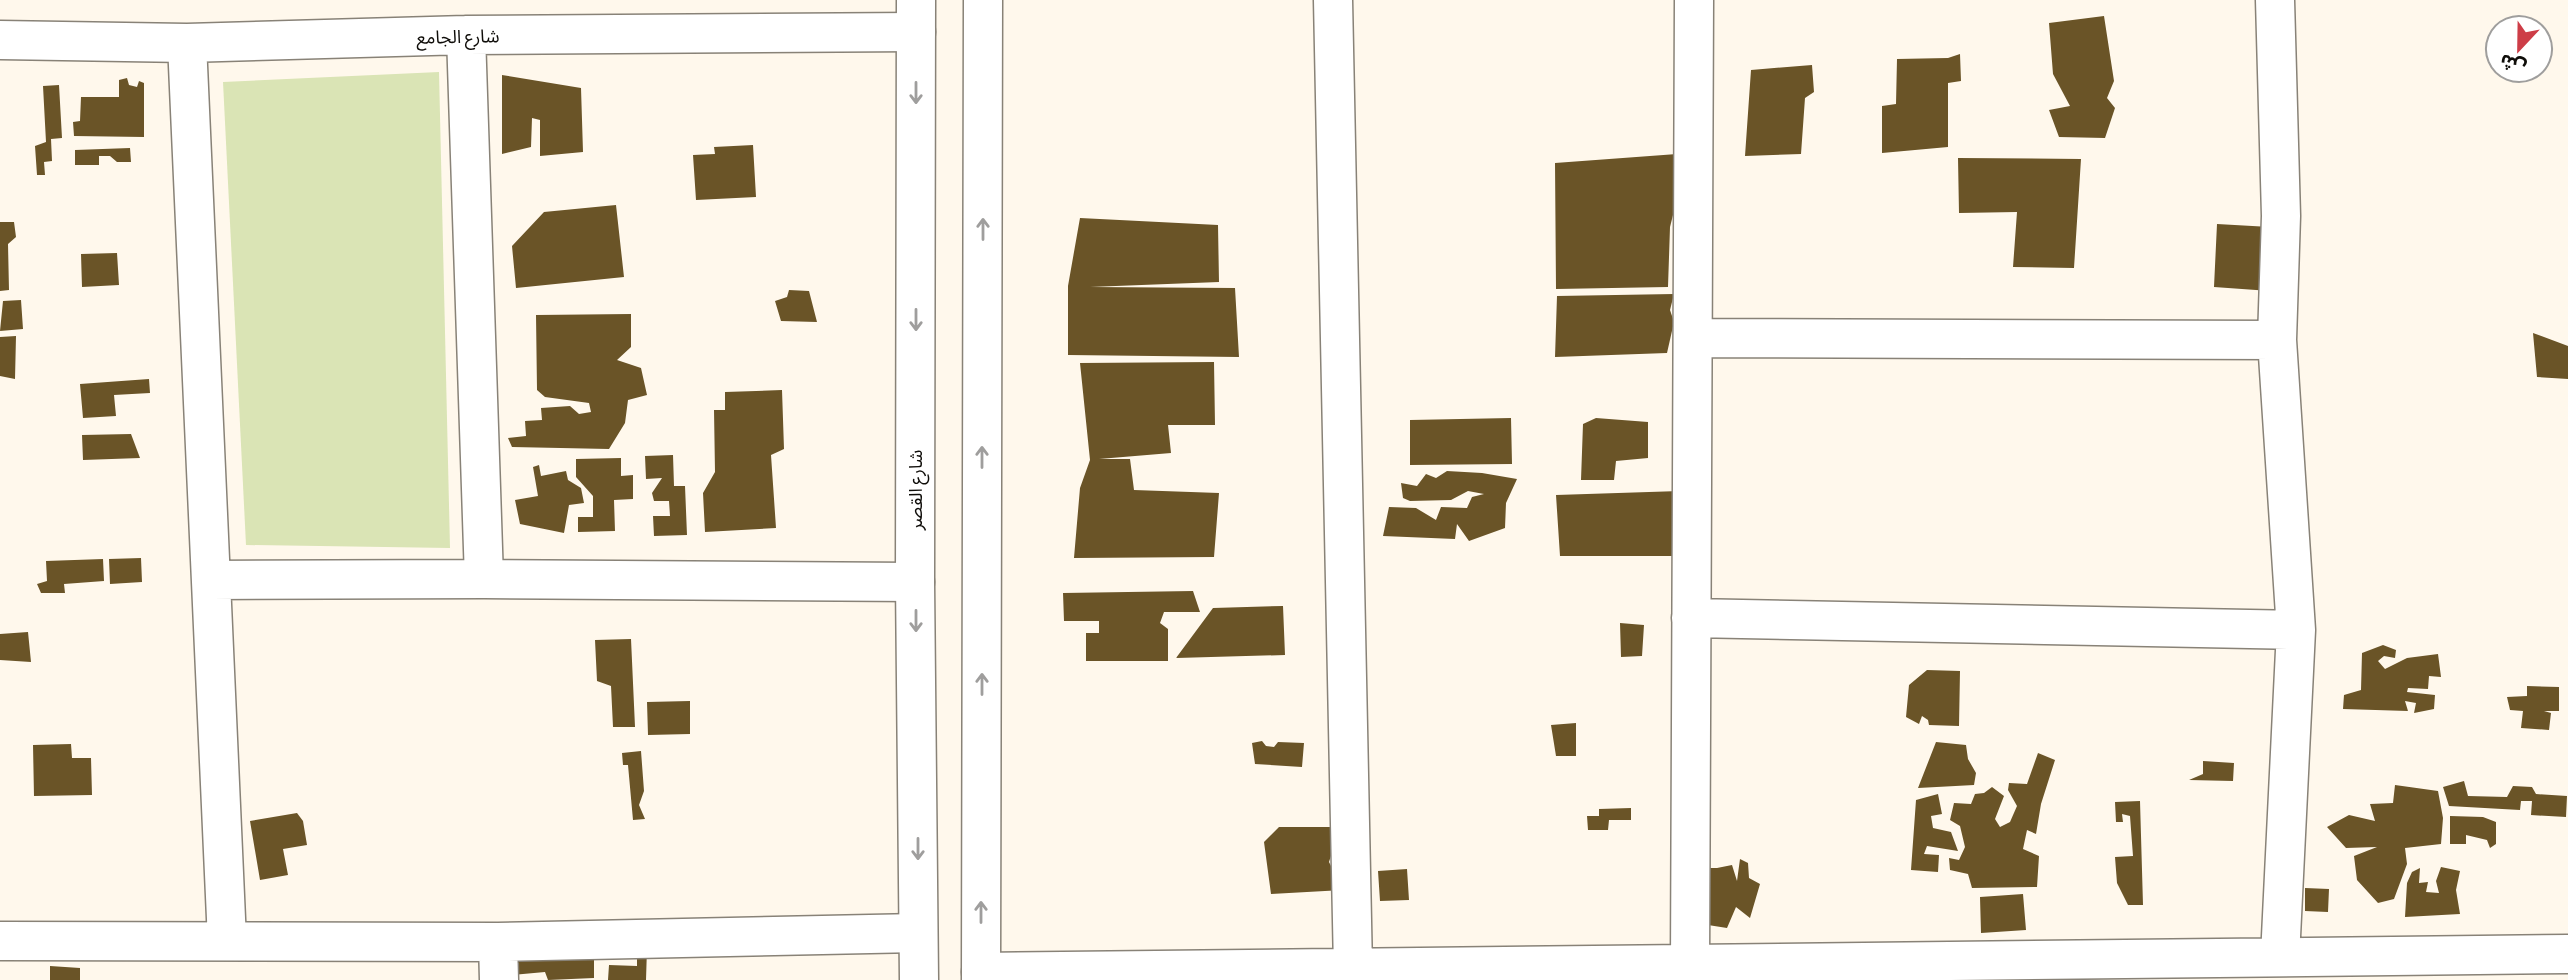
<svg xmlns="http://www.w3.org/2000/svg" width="2568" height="980" font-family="Commissioner,'Noto Sans Arabic',sans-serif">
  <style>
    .green { fill: #dae4b5 }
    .building { fill: #6a5427 }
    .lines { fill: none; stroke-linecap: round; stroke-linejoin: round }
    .street-casing { stroke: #888277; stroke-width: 41 }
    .secondary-casing { stroke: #888277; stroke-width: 41 }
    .street { stroke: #fff; stroke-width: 38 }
    .secondary { stroke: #fff; stroke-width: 38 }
    .oneway { stroke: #9f9e9d }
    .labels { text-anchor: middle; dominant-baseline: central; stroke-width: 7; stroke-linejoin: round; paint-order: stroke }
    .street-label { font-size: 18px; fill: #0f0d09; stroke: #fff }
  </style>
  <rect width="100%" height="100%" fill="#fff8ec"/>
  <path class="green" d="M 439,72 L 450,548 L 246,545 L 223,82 Z"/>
  <path class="building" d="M 2104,16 L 2114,81 L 2107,98 L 2115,108 L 2105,138 L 2059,137 L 2049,110 L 2070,106 L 2053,74 L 2049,23 Z
    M 1960,54 L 1961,81 L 1948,83 L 1948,147 L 1882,153 L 1882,106 L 1896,104 L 1897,59 L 1948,58 Z
    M 1812,65 L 1814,92 L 1805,98 L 1801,154 L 1745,156 L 1751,70 Z
    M 502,75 L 581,88 L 583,152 L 540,156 L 540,120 L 532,118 L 531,147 L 502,154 Z
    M 127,78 L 129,85 L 137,87 L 139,81 L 144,83 L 144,137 L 74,136 L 73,122 L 80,121 L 81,97 L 119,97 L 119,80 Z
    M 59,85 L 62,138 L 51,139 L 52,161 L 44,162 L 45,175 L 37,175 L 35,146 L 46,142 L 43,86 Z
    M 753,145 L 756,197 L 696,200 L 693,155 L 715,154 L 714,147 Z
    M 130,148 L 131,162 L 117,162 L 110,156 L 99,156 L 99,165 L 75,165 L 75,150 Z
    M 1677,154 L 1679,191 L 1670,227 L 1668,287 L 1556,289 L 1555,163 Z
    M 1958,158 L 2081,159 L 2074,268 L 2013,267 L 2017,212 L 1959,213 Z
    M 616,205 L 624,277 L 516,288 L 512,246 L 544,212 Z
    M 1080,218 L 1218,225 L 1219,282 L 1090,287 L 1235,288 L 1239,357 L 1068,355 L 1068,286 Z
    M 0,222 L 14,222 L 16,237 L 8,244 L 9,290 L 0,291 Z
    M 2217,224 L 2270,227 L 2270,291 L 2214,287 Z
    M 117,253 L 119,285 L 82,287 L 81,254 Z
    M 789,290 L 809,291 L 817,322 L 781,321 L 775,301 L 787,297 Z
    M 1674,294 L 1670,310 L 1674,322 L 1667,353 L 1555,357 L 1557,296 Z
    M 21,300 L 23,329 L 0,331 L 3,301 Z
    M 631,314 L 631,347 L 617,360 L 641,368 L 647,395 L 628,400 L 625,423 L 609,449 L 512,447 L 508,438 L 526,436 L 525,421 L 542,420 L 541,408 L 570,406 L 579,414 L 591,412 L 589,403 L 545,397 L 537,390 L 536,315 Z
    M 2533,333 L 2568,346 L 2568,379 L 2537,377 Z
    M 16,336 L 15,379 L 0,376 L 0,337 Z
    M 1214,362 L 1215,425 L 1168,425 L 1171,453 L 1099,459 L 1130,459 L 1134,490 L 1219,493 L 1214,557 L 1074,558 L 1080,488 L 1090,460 L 1080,363 Z
    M 149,379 L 150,393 L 114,395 L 116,416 L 83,418 L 80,384 Z
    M 782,390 L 784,449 L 771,455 L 776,528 L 705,532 L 703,493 L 715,472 L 714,410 L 725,410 L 725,392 Z
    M 1511,418 L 1512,464 L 1410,465 L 1410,420 Z
    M 1596,418 L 1648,422 L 1648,458 L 1616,461 L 1614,480 L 1581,480 L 1583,424 Z
    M 131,434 L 140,458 L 83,460 L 82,435 Z
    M 673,455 L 674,486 L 685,486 L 687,535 L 654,536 L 653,516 L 670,516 L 669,501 L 654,501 L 652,493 L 662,478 L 646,479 L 645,456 Z
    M 621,458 L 621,476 L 633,475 L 633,499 L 614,500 L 615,531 L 578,532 L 578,517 L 593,517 L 593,496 L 576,477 L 576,459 Z
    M 539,465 L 541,476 L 566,471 L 568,480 L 581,488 L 584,503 L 569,505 L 564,533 L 520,524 L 515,500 L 538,496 L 533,467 Z
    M 1447,471 L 1482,473 L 1517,479 L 1506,503 L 1505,528 L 1469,541 L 1457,524 L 1455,539 L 1383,536 L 1389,507 L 1416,508 L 1436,520 L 1441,507 L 1467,508 L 1472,497 L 1484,494 L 1468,491 L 1451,500 L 1410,501 L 1403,498 L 1401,483 L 1417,486 L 1426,474 L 1436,478 Z
    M 1680,491 L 1677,556 L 1560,556 L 1556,495 Z
    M 141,558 L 142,582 L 110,584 L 109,559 Z
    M 103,559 L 104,581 L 64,584 L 65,593 L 41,593 L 37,584 L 47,581 L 46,561 Z
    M 1193,591 L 1200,612 L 1164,612 L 1160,623 L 1168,629 L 1168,661 L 1086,661 L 1086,633 L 1099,633 L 1099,621 L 1064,621 L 1063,593 Z
    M 1283,606 L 1285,655 L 1176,658 L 1213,608 Z
    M 1620,623 L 1644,625 L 1642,656 L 1621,657 Z
    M 28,632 L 31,662 L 0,660 L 0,634 Z
    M 631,639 L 635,727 L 613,727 L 611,686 L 597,681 L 595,640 Z
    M 2383,645 L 2396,650 L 2395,658 L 2384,656 L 2378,661 L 2385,669 L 2407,658 L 2438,654 L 2441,677 L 2429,676 L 2428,689 L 2408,688 L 2407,692 L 2435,695 L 2434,709 L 2414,713 L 2416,703 L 2405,701 L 2408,711 L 2343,709 L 2344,695 L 2361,690 L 2362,653 Z
    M 1927,670 L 1960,671 L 1959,726 L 1929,725 L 1928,720 L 1922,716 L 1919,724 L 1906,717 L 1909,685 Z
    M 2527,686 L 2559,687 L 2559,711 L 2544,711 L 2551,713 L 2549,730 L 2521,728 L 2523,711 L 2510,710 L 2507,697 L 2527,696 Z
    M 690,701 L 690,734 L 648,735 L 647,702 Z
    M 1576,723 L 1576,756 L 1556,756 L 1551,725 Z
    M 1262,741 L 1266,746 L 1274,747 L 1278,742 L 1304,743 L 1302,767 L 1255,764 L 1252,743 Z
    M 1936,742 L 1966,745 L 1968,759 L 1976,773 L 1974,785 L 1918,788 Z
    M 71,744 L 72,758 L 91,758 L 92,795 L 34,796 L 33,745 Z
    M 641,751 L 644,791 L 639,805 L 645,819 L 633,820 L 628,765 L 623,765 L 622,753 Z
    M 2038,753 L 2055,760 L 2041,804 L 2036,834 L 2027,830 L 2023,849 L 2039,856 L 2037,887 L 1972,888 L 1968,874 L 1950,870 L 1949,858 L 1959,860 L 1965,847 L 1960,826 L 1950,820 L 1954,803 L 1971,804 L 1975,794 L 1984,793 L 1992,787 L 2004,796 L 1995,819 L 2000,827 L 2010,822 L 2017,806 L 2008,790 L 2009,783 L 2027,784 Z
    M 2203,761 L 2234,763 L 2233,781 L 2189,780 L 2203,774 Z
    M 2464,781 L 2468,796 L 2507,797 L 2513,786 L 2532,787 L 2536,794 L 2567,796 L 2566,817 L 2531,815 L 2532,801 L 2521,801 L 2520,810 L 2449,806 L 2443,787 Z
    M 2395,785 L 2438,791 L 2443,818 L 2441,844 L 2405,848 L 2407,864 L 2394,899 L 2378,903 L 2357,880 L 2354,856 L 2377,847 L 2346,848 L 2327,827 L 2349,815 L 2375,821 L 2370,804 L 2393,803 Z
    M 1938,794 L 1942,814 L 1931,816 L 1933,828 L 1951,832 L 1958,851 L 1927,846 L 1924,854 L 1939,855 L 1938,872 L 1911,870 L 1916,800 Z
    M 2140,801 L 2143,905 L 2128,905 L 2117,883 L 2115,857 L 2133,856 L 2130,816 L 2122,814 L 2123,822 L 2116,822 L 2115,802 Z
    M 1631,808 L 1631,820 L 1609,820 L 1608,830 L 1588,830 L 1587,816 L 1599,816 L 1599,809 Z
    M 297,813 L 303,821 L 307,845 L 283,849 L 288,875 L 260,880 L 250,821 Z
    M 2450,816 L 2483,817 L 2496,822 L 2496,844 L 2490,848 L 2487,840 L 2466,835 L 2466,844 L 2450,844 Z
    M 1279,827 L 1340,827 L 1329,862 L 1343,890 L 1271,894 L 1264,842 Z
    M 1740,859 L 1748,863 L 1749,878 L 1760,884 L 1750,918 L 1736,907 L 1727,928 L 1708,925 L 1703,868 L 1717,868 L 1732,865 L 1737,881 Z
    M 2441,867 L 2460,871 L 2456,890 L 2460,914 L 2405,917 L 2407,883 L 2412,872 L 2420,868 L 2419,883 L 2428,882 L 2426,892 L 2439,893 L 2436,881 Z
    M 1407,869 L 1409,900 L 1380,901 L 1378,871 Z
    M 2305,888 L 2329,889 L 2328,912 L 2305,911 Z
    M 2023,894 L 2026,930 L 1981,933 L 1980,897 Z
    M 594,943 L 594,978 L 548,980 L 545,972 L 512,975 L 514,951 Z
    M 637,948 L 647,948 L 646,980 L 608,980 L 609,965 L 637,966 Z
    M 50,966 L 80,968 L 80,980 L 50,980 Z"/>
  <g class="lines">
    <g class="street-casing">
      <path id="street" d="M 1333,0 L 1353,969
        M 2275,0 L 2281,216 L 2277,340 L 2296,630 L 2280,957
        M 466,35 L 484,579
        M 0,40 L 187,43 L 466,35 L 916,32
        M 187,43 L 227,941
        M 1693,338 L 2277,340
        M 211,580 L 484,579 L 915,582
        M 1691,618 L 2296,630
        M 0,941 L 498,942 L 918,933
        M 498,942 L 499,980
        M 1690,965 L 1694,0
        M 981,972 L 2568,954"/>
    </g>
    <g class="secondary-casing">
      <path id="secondary" d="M 916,0 L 915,582 L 919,980
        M 981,980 L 983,0"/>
    </g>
    <use href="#street" class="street"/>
    <use href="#secondary" class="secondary"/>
  </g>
  <defs><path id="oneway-shaft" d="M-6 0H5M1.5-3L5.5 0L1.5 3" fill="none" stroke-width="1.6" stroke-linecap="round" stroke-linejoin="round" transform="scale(1.75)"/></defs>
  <g class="oneway">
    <use href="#oneway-shaft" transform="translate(916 93) rotate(90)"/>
    <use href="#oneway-shaft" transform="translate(983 229) rotate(-90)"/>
    <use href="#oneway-shaft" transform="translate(916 320) rotate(90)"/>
    <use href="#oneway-shaft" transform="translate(982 457) rotate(-90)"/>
    <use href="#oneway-shaft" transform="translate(916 621) rotate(90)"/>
    <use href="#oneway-shaft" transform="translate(982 684) rotate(-90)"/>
    <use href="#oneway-shaft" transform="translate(918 849) rotate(90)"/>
    <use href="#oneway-shaft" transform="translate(981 912) rotate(-90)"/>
  </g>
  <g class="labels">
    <g class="street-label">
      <text transform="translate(458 36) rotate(-1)">شارع الجامع</text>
      <text transform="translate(915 490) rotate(-90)">شارع القصر</text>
    </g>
  </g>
  <g transform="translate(2519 49) rotate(202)"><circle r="33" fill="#ffffff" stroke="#9f9e9d" stroke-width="2"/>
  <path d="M0-5L12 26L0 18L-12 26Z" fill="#cd3d47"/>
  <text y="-10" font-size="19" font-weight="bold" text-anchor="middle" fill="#0f0d09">ش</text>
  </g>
</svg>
